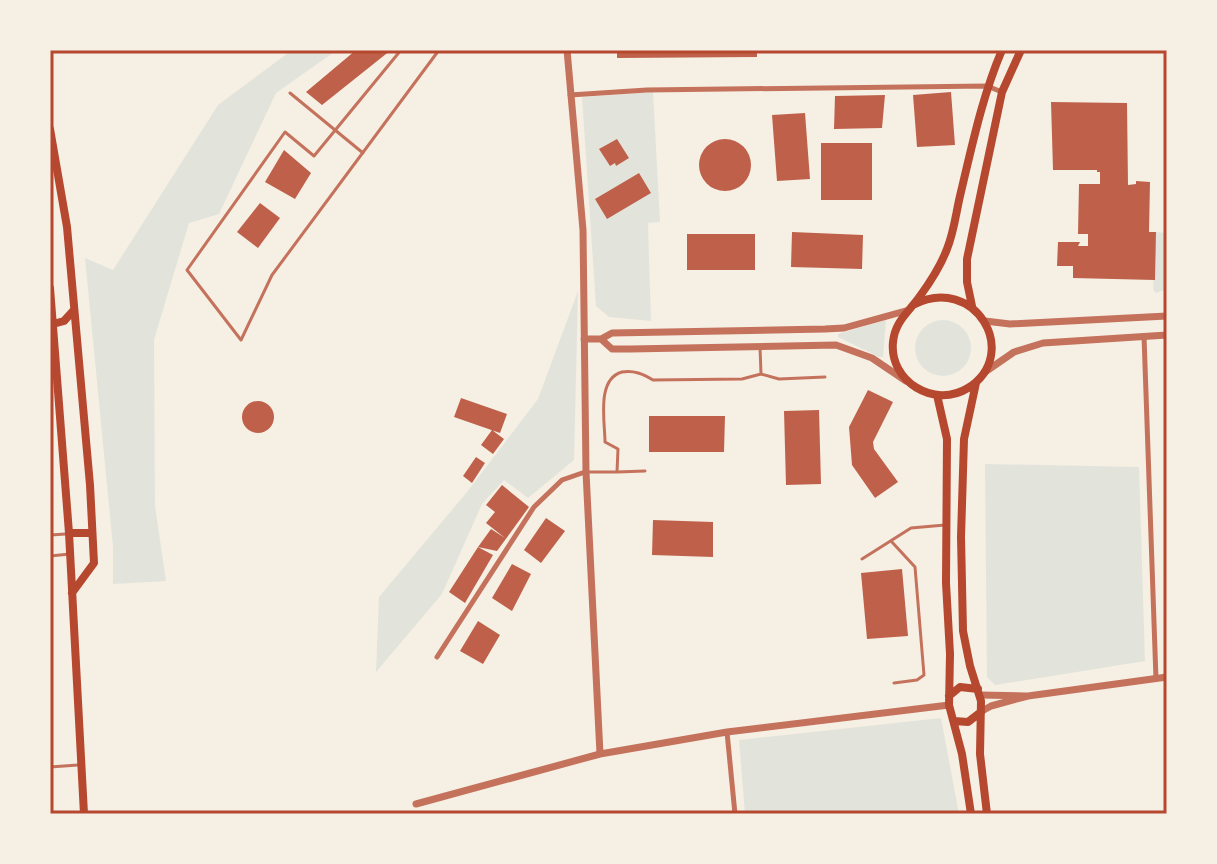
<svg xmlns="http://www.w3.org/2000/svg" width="1217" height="864" font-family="Barlow,sans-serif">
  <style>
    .green { fill: #e2e4dc }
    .building { fill: #bf614a }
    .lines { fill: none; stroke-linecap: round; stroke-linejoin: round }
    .service { stroke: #c5725c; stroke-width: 3 }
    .minor { stroke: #c5725c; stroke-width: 5 }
    .tertiary { stroke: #c5725c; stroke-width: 7 }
    .secondary { stroke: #b5482f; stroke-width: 8 }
    .neatline { fill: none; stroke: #b5482f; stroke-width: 3 }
  </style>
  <rect width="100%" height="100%" fill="#f6efe4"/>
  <path class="green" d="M 292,50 L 337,50 L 276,93 L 219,214 L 189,223 L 154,340 L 155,506 L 166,581 L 113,584 L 113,547 L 85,258 L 113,270 L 218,105 Z
    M 653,92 L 660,222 L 648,223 L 651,321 L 609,317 L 596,306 L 582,97 Z
    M 1156,232 L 1167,233 L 1167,289 L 1156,293 L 1153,290 Z
    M 578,291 L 574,460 L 528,498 L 504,480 L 482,504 L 442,594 L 376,672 L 379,597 L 467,492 L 538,399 Z
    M915 348a28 28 0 1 1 56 0a28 28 0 1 1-56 0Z
    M 886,320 L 883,357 L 879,357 L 838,337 L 838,334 Z
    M 985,464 L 1139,467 L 1145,661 L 995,685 L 987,677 Z
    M 941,718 L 959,814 L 745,814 L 739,740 Z"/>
  <path class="building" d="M 356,50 L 391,50 L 322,105 L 306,92 Z
    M 617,50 L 757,50 L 757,57 L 617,58 Z
    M 951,92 L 955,145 L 917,147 L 913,95 Z
    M 885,95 L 882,128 L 834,129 L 835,96 Z
    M 1051,102 L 1127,103 L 1128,185 L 1136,184 L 1136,181 L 1150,182 L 1149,232 L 1156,232 L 1155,280 L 1073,278 L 1073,266 L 1057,266 L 1058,242 L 1080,242 L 1078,246 L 1088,246 L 1088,234 L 1078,234 L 1079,184 L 1100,184 L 1100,172 L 1097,172 L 1097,170 L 1053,170 Z
    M 805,113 L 810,179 L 777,181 L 772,115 Z
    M699 165a26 26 0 1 1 52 0a26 26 0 1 1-52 0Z
    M 617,139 L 629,158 L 616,166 L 615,163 L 610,166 L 599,149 Z
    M 821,143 L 872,143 L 872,200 L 821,200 Z
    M 284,150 L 311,173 L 295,199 L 265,182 Z
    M 639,173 L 651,193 L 607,219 L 595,199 Z
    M 260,203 L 280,218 L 258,248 L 237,232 Z
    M 792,232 L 863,235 L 862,269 L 791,267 Z
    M 687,234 L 755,234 L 755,270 L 687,270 Z
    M 868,390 L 893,402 L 873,442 L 874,449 L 898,482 L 875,498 L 852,465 L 849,427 Z
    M 461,398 L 507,414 L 500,433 L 454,417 Z
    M242 417a16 16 0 1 1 32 0a16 16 0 1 1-32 0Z
    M 819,410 L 821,484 L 786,485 L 784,411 Z
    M 649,416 L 725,416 L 724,452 L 649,452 Z
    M 492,430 L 504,439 L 493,454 L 481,445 Z
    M 476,457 L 485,463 L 472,483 L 463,476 Z
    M 502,485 L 529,507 L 497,551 L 478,547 L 491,529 L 505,538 L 486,523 L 495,512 L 486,505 Z
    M 546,518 L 565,531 L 541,563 L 524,550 Z
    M 653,520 L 713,522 L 713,557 L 652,555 Z
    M 478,547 L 493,555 L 465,603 L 449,592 Z
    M 512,564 L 531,574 L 512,611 L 492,598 Z
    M 902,569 L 908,636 L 867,639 L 861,573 Z
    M 478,621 L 500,635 L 483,664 L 460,651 Z"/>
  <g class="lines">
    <path class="service" d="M 401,50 L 314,156 L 285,132 L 187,270 L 241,340 L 272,275 L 439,50
      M 290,93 L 363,153
      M 760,347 L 761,374
      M 587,472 L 617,472 L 618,449 L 605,442 C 605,422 596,379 622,372 C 634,370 643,374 653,380 L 742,379 L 761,374 L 779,379 L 825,377
      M 617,472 L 645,471
      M 50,535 L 66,534
      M 891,541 L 915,567 L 924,675 L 917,680 L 894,683
      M 50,556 L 70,554
      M 862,559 L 911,528 L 945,525
      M 50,767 L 78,765"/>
    <path class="minor" d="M 570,95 L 647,90 L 987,86 L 1002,92
      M 1144,336 L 1156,679
      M 437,657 L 534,507 L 562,480 L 585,472
      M 727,732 L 735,814"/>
    <path class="tertiary" d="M 567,50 L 583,230 L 586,472 L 600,754
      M 985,321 L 1010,324 L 1167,316
      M 584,339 L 601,339 L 612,333 L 825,329 L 844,328 L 909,310
      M 601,339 L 612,349 L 630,349 L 836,345 L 872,358 L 906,381
      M 985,372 L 1014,352 L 1043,343 L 1167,335
      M 980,695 L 1026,696
      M 982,711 L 991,706 L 1028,696 L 1167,677
      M 416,804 L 600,754 L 727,732 L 949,705"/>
    <path class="secondary" d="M 50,129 L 67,227 L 90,485 L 94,563 L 72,593
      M 50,288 L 69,533 L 84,814
      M 913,305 C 975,273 1022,354 968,388 C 934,409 889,381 893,342 C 895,321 909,312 920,296 C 931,281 941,265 947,249 C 954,232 956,213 960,196 C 972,146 982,97 1002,50
      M 972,306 L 967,282 L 967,259 L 1002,92 L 1021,50
      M 53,324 L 64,321 L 74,310
      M 976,383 L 964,439 L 961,537 L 963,631 L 970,666 L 981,701 L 980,754 L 987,814
      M 937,395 L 947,439 L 946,583 L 950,654 L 949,705 L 962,754 L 971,814
      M 69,533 L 92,533
      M 949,696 L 960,687 L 978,689
      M 954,721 L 968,722 L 981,712"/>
  </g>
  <rect width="1217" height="864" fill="none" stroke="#f6efe4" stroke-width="104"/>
  <rect x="52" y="52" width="1113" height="760" class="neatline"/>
</svg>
